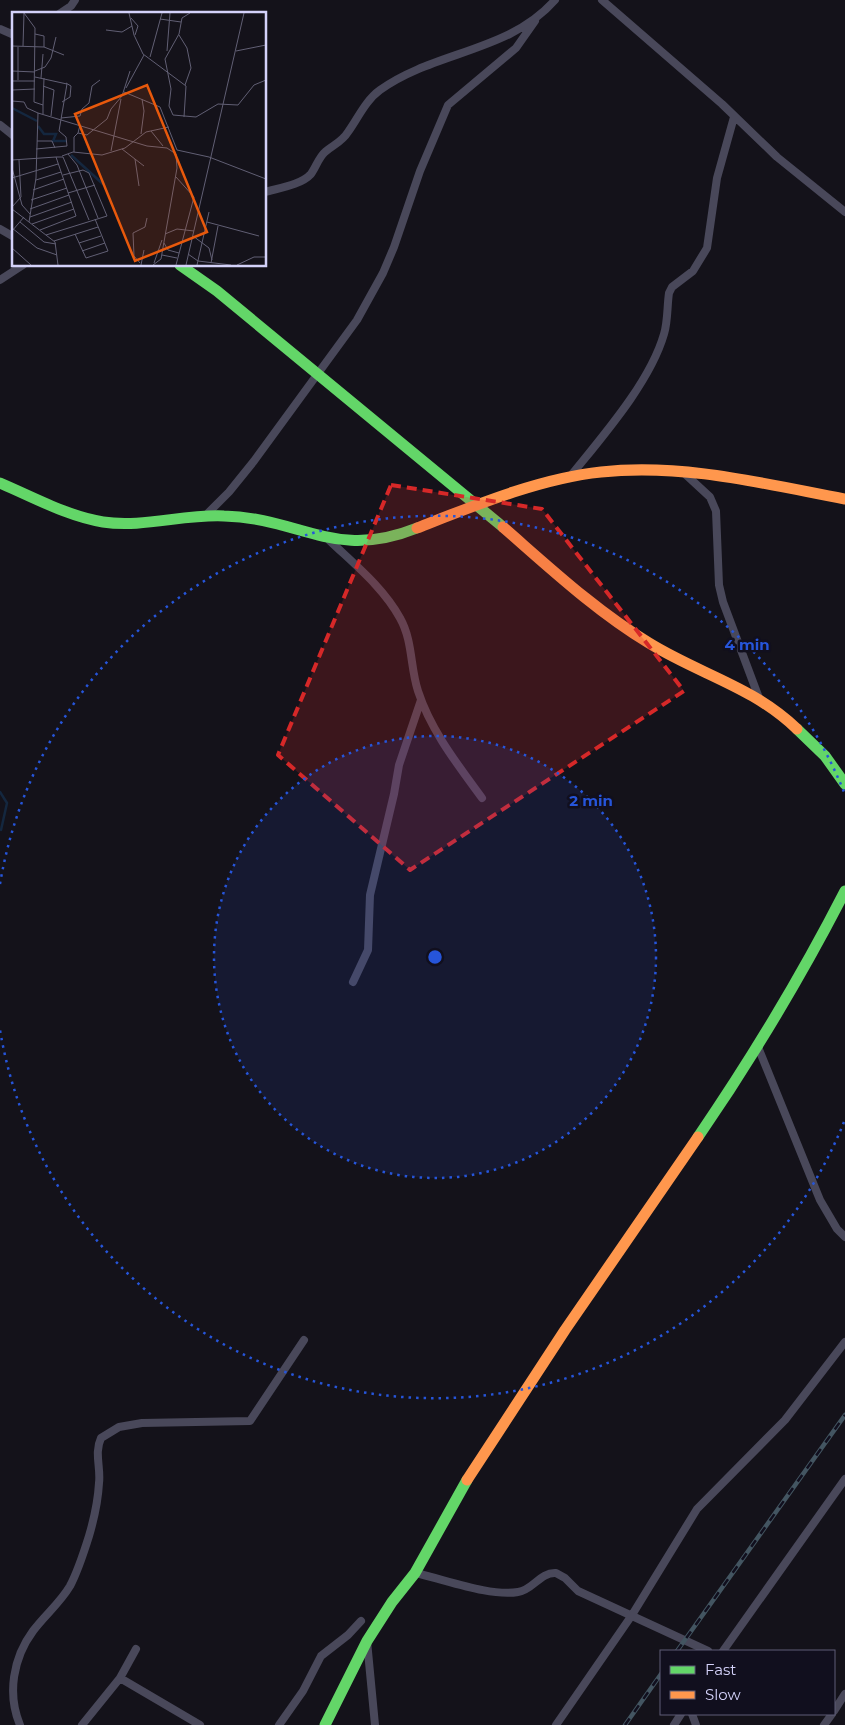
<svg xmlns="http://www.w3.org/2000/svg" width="845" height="1725" font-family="Montserrat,sans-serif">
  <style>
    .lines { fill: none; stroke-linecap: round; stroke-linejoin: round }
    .stream { stroke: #14273f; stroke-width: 2.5 }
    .street { stroke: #49485a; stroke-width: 8 }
    .fast { stroke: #63d668; stroke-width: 11 }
    .slow { stroke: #ff974d; stroke-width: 11 }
    .rail-casing { stroke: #435561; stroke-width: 4.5 }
    .rail { stroke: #110f1e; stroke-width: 2.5; stroke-dasharray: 8; stroke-linecap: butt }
    .marked { fill: #d62828; fill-opacity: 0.2; stroke: #d62828; stroke-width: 4; stroke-dasharray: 10 6; stroke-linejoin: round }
    .ring { fill: none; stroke: #2655da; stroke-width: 2.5; stroke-dasharray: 2.5 5 }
    .inset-river { fill: none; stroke: #14273f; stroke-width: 2.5 }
    .inset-road { fill: none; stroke: #615f74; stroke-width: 1 }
    .view { fill: #e8590c; fill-opacity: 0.15; stroke: #e8590c; stroke-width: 2.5 }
    .inset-edge { fill: none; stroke: #d4d2fa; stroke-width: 2.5 }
    .centre { fill: #2655da; stroke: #110f1e; stroke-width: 2.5 }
    .ring-label { font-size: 15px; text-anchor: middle; font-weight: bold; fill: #2655da; stroke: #110f1e; stroke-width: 5; stroke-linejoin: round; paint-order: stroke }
  </style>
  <rect width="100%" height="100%" fill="#14121a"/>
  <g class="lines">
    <path class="stream" d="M 0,792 L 7,803 L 1,830"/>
    <path class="street" d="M 602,0 L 722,104 L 777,157 L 845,212
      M 59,14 L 71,6 L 75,0
      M 0,29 L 14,35
      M 0,125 L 14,136
      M 265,192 C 279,188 301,185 311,174 C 316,167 319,157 325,152 C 333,145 342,142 348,132 C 358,118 366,100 380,90 C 434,51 510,52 555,0
      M 0,229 L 14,237
      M 0,280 L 23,265
      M 684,473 L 710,497 L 716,511 L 719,585 L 723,602 L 759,698
      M 569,478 C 601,438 650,383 664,334 C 668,321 667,306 669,293 L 672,287 L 693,271 L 707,248 L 717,178 L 734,117
      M 207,514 L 229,492 L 254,461 L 357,320 L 383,273 L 394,247 L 420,171 L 448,105 L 516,48 L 535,21
      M 329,540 C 354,564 383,587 400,618 C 413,641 410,667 418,691 C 431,731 458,765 482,798
      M 353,982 L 368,950 L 370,895 L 394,794 L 399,765 L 421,700
      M 758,1047 L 820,1200 L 837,1229 L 845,1237
      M 415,1573 C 444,1579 490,1597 518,1592 C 533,1590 540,1572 556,1573 L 565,1578 L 578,1591 L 708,1651
      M 367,1641 L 375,1725
      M 723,1651 L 845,1479
      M 120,1678 L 200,1725
      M 834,1711 L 845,1694
      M 692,1714 L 696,1725
      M 20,1725 C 7,1694 13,1658 33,1631 C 45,1615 60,1603 70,1586 C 78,1571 84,1552 89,1536 C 94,1519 98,1501 99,1483 C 101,1468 94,1453 101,1438 L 119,1427 L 142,1423 L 250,1421 L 304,1340
      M 82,1725 L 120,1678 L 136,1649
      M 279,1725 L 303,1691 L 321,1656 L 348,1635 L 361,1621
      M 556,1725 L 632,1615 L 697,1509 L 785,1420 L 845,1342
      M 674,1725 L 681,1714
      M 824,1725 L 832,1714"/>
    <path class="fast" d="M 180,265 L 217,291 L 503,527
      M 0,483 C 33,497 67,516 103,522 C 143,528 184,514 224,516 C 301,518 335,561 417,528
      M 797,729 L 825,756 L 845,784
      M 698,1137 C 752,1058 801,977 845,891
      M 325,1725 L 367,1641 L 392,1602 L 415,1573 L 467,1480"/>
    <path class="slow" d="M 503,527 C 550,568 596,611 649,643 C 701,675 752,686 797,729
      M 417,528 C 473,506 541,478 601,472 C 683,463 765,484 845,499
      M 467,1480 L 565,1330 L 698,1137"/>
    <g class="rail-casing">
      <path id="rail" d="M 677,1651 L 845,1415
        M 625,1725 L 661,1674"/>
    </g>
    <use href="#rail" class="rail"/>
  </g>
  <path class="marked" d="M 391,485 L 542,509 L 684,691 L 410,870 L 278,755 Z"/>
  <circle cx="435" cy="957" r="221" fill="#2655da" fill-opacity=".12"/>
  <g class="ring">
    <circle cx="435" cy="957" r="221"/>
    <path d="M844 1122A441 441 0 0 1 0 1030M0 884A441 441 0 0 1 844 792"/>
  </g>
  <g transform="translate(12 12)">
    <rect width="254" height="254" fill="#14121a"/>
    <path class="inset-river" d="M 0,96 L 25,109M 26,114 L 32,122 L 44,122 L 41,129 L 54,129M 59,143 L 92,173"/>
    <path class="inset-road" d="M 12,1 L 23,16 L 22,90 L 31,93 L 31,102M 117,1 L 122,23 L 131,42 L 174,74 L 172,105M 178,1 L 170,6 L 167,22 L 153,47 L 159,77 L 157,94 L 161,103 L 184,105 L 206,92 L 226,93 L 242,73 L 254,68M 119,6 L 126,14 L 123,23M 148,7 L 169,10M 94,18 L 110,20 L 120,14M 23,22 L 32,24 L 32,35M 167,23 L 175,36 L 179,56 L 173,73M 0,34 L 32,35 L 52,43M 11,34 L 12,1M 6,35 L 6,68M 155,39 L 158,1M 224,39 L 254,33M 138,45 L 150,1M 0,59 L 23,60M 23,59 L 33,55 L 39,46 L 44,25M 23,65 L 55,72 L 47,119 L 54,125 L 55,134 L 24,137M 29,66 L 31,42M 0,69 L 23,69M 31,74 L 42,78 L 39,104M 114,76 L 132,43M 0,78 L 23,77M 112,80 L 148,95 L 165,138M 0,89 L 12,90 L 15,96 L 26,101 L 135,134 L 155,136 L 164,142 L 165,156 L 149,247 L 141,253M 50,90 L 58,85 L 59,74 L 54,71M 31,93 L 32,66M 49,106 L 68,104 L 70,97 L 77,91 L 80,74 L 88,68M 68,113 L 66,121 L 75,123 L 95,107 L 99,97 L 110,84 L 118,59M 139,119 L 151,134M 129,122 L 132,99 L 130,87M 25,129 L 40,129 L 43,136M 110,137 L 132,154M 165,138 L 197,145 L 254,167M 99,139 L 109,87M 62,140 L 62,125 L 66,121M 56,142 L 65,153 L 86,206M 50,144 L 61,140 L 90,143 L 113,136 L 134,120 L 157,115M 44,145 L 51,145 L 77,208M 123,147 L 127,174M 0,148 L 44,145 L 64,204 L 28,218M 0,156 L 10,193 L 18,202M 0,166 L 46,152M 24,168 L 49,160M 21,178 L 52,167M 56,181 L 83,173M 19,188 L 55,176M 0,195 L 9,185 L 7,148M 0,197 L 43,230 L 46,253M 18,197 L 57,183M 18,205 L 60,190M 8,210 L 32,230 L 44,232M 17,210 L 24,166 L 26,101M 195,210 L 247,224M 20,212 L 62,197M 0,216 L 25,236 L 45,243M 0,219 L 12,205M 63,222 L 74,246 L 96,239 L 83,207M 153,222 L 165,217 L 182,219M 34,223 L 95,204 L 77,161 L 71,158 L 51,163M 181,224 L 197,236 L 200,248M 42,229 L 86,215M 67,231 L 89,224M 152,231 L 156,238 L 167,241M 0,236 L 19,253M 70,239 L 93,231M 176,242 L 186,249 L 219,253M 150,243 L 165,246M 128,251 L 122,244 L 121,221 L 133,215 L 135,206M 142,251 L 150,228M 199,251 L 206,214M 129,253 L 132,238M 164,253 L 182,185 L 164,165M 174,253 L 232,1M 185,253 L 197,200M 225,253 L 242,245 L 254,245"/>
    <path class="view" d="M 135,73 L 195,220 L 123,249 L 63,102 Z"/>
    <rect width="254" height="254" class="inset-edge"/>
  </g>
  <circle cx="435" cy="957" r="8" class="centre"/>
  <g class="ring-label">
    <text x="747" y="650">4 min</text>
    <text x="591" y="806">2 min</text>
  </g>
  <rect x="660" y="1650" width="175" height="65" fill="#110f1e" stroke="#5f5d76"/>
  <rect x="670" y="1666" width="25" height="8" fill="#63d668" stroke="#5f5d76"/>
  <text x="705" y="1675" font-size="15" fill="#d4d2fa">Fast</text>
  <rect x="670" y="1691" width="25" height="8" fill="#ff974d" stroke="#5f5d76"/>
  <text x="705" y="1700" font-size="15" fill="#d4d2fa">Slow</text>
</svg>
